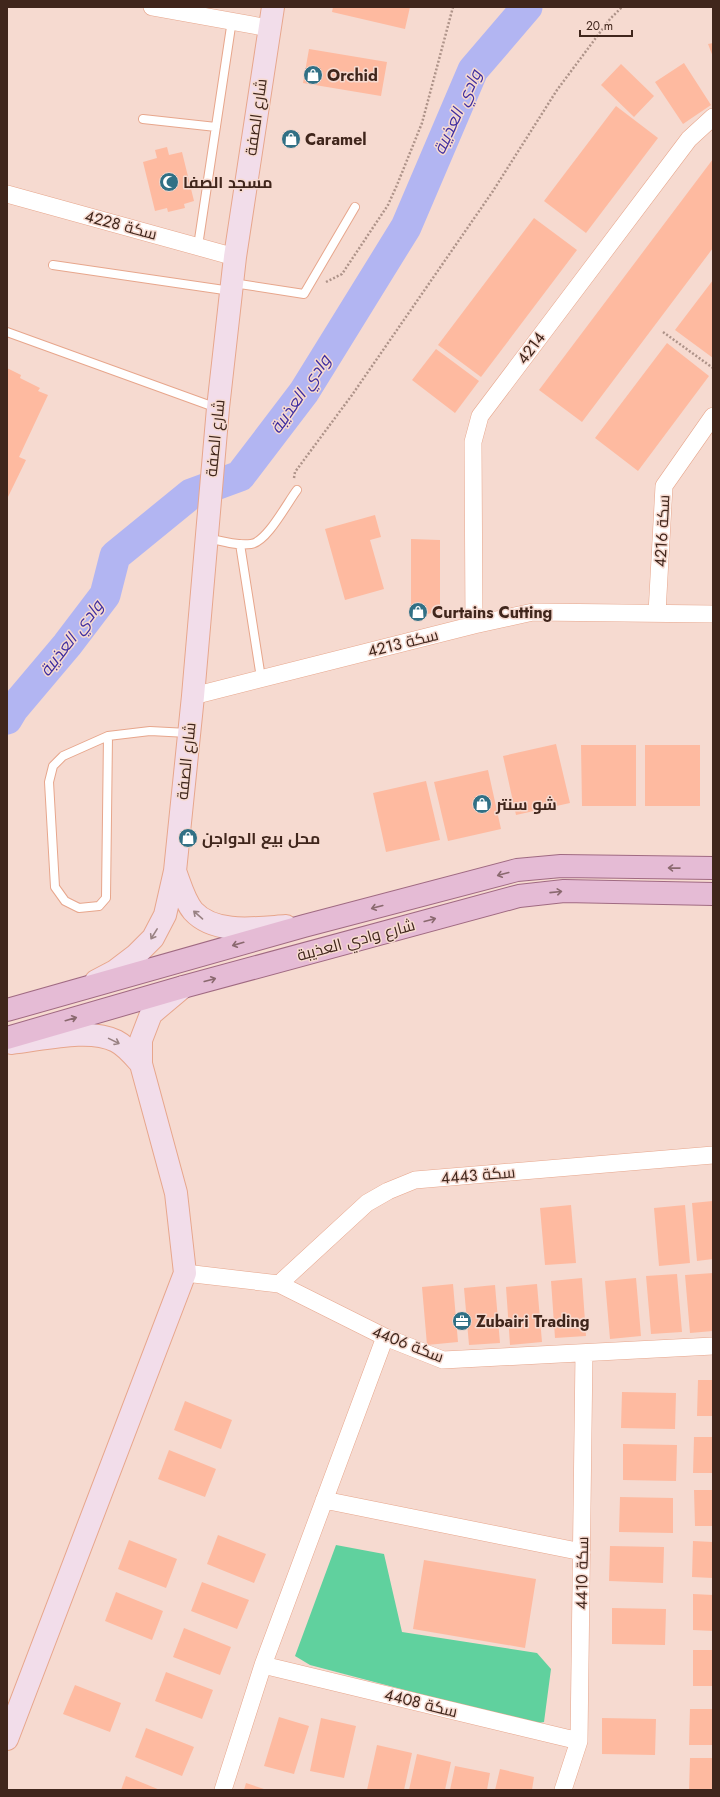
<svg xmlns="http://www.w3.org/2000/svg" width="720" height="1797" font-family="Jost,Cairo,sans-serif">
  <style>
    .green { fill: #60d19e }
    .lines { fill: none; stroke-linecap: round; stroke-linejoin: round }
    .river { stroke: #b2b5f2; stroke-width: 31 }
    .building { fill: #febaa0 }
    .lane-casing { stroke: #e7a68c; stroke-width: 10 }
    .street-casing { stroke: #e7a68c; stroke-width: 18 }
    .secondary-casing { stroke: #e7a68c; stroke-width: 24 }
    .primary-casing { stroke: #a06a82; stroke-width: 24 }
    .path { stroke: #ae9389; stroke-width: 2.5; stroke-dasharray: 2 2; stroke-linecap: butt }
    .lane { stroke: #fff; stroke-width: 8 }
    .street { stroke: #fff; stroke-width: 17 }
    .secondary { stroke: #f2ddea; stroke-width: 22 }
    .primary { stroke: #e5bbd5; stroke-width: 22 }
    .oneway { stroke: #8a696f }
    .oneway2 { stroke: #998283 }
    .labels { text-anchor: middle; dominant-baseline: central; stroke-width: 3; stroke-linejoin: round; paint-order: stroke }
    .poi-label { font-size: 16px; font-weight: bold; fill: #40261c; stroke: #f6dad0; text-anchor: start }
    .street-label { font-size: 16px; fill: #40261c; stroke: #f6dad0 }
    .water-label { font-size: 17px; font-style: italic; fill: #3f2ea0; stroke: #f6dad0 }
  </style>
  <rect width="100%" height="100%" fill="#f6dad0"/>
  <path class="green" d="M 336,1545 L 384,1554 L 402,1632 L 537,1653 L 551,1669 L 544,1722 L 534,1724 L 310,1665 L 295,1656 Z"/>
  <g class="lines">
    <path class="river" d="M 7,719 L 13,709 L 67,645 L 105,595 L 115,556 L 191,494 L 240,476 L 304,392 L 406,227 L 473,70 L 527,7"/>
  </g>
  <path class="building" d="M 333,7 L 410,7 L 405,29 L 332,12 Z
    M 713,43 L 713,57 L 708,44 Z
    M 309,49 L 387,62 L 381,96 L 303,83 Z
    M 684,63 L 711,105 L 683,124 L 655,82 Z
    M 621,64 L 654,96 L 634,117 L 601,85 Z
    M 616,106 L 658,138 L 586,233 L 544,201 Z
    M 167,147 L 169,155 L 182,152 L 194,201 L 184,204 L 185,208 L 168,212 L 167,208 L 155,211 L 143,162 L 157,158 L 155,150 Z
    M 713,159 L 713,248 L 582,422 L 539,390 Z
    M 534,218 L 577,250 L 481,377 L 438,345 Z
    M 713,280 L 713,358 L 675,330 Z
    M 667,343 L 709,376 L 638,471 L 595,438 Z
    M 436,349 L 479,381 L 455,413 L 412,380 Z
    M 7,368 L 21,375 L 20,378 L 40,388 L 38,391 L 48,395 L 19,457 L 26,460 L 7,499 Z
    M 375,515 L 381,537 L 370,540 L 384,589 L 345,600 L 325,529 Z
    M 411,539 L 440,540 L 440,611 L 411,618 Z
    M 556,744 L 570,803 L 516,815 L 503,756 Z
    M 581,745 L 636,745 L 636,806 L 582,806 Z
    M 645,745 L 700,745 L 700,806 L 645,806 Z
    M 488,770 L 501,829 L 448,841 L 434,782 Z
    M 426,781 L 440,840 L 386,852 L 373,793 Z
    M 713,1201 L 713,1259 L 697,1261 L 692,1203 Z
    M 571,1205 L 576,1263 L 545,1265 L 540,1208 Z
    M 685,1205 L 690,1263 L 659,1266 L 654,1208 Z
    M 713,1273 L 713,1331 L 690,1333 L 685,1275 Z
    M 677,1274 L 682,1332 L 651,1334 L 646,1276 Z
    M 582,1278 L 586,1336 L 555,1338 L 551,1281 Z
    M 636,1278 L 641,1336 L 610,1339 L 605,1281 Z
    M 453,1284 L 458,1342 L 427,1345 L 422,1287 Z
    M 537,1284 L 542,1342 L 510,1345 L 506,1287 Z
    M 495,1285 L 500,1343 L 469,1345 L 464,1288 Z
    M 698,1380 L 713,1380 L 713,1416 L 697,1416 Z
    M 622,1392 L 676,1393 L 675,1429 L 621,1428 Z
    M 185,1401 L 232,1420 L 221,1449 L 174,1430 Z
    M 694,1437 L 713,1437 L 713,1473 L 693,1473 Z
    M 623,1444 L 677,1445 L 676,1481 L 623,1480 Z
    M 169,1450 L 216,1469 L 205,1497 L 158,1479 Z
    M 694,1490 L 713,1490 L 713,1526 L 695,1526 Z
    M 620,1497 L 673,1498 L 673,1533 L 619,1532 Z
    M 218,1535 L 266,1554 L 254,1583 L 207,1564 Z
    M 129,1540 L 177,1559 L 166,1588 L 118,1569 Z
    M 693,1541 L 713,1542 L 713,1578 L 692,1577 Z
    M 610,1546 L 664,1547 L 663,1583 L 609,1581 Z
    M 424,1560 L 536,1579 L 525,1648 L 413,1629 Z
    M 202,1582 L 249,1600 L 237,1629 L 191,1611 Z
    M 116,1592 L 163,1611 L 152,1640 L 105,1621 Z
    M 693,1594 L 713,1595 L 713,1631 L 693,1630 Z
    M 612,1608 L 666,1609 L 665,1645 L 612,1644 Z
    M 184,1628 L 231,1647 L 220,1675 L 173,1657 Z
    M 693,1650 L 713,1650 L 713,1686 L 693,1686 Z
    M 166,1672 L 213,1690 L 202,1719 L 155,1701 Z
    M 75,1685 L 121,1703 L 110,1732 L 63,1714 Z
    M 690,1709 L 713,1709 L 713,1745 L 689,1745 Z
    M 279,1717 L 309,1726 L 294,1774 L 264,1766 Z
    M 321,1718 L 356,1726 L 344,1778 L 310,1771 Z
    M 602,1718 L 656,1719 L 655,1755 L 602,1754 Z
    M 146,1728 L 194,1747 L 182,1776 L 135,1757 Z
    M 377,1745 L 412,1753 L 404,1790 L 367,1790 Z
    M 417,1754 L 451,1762 L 445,1790 L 409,1790 Z
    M 690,1758 L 713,1758 L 713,1790 L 689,1790 Z
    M 455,1766 L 490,1773 L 487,1790 L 450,1790 Z
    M 500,1769 L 534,1777 L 532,1790 L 495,1790 Z
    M 126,1776 L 160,1790 L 121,1790 Z
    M 246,1783 L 267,1790 L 244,1790 Z"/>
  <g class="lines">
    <g class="lane-casing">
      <path id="lane" d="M 143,119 L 216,127
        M 198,246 L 232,20
        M 53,265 L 231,291
        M 233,283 L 304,294 L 355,207
        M 7,332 L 217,408
        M 207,538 C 221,541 236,546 251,544 C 267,542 287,503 297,490
        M 240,544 L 261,678
        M 108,736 L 106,898 L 99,906 L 79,908 L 65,901 L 55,887 L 49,782 L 53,766 L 63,756 L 108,736 L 150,731 L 188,733"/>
    </g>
    <g class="street-casing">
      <path id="street" d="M 152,7 L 269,28
        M 7,194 L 235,257
        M 657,613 L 664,486 L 713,416
        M 474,625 L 473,442 L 480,416 L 689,139 L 713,117
        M 193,696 L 474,625 L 533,612 L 713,614
        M 185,1273 L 279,1284 L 385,1337 L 443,1360 L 713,1346
        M 279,1284 L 367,1203 L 388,1191 L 415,1180 L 713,1155
        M 324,1500 L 582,1552
        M 263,1665 L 579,1741
        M 223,1790 L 263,1665 L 385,1337
        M 563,1790 L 579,1741 L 584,1353"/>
    </g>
    <g class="secondary-casing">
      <path id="secondary" d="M 175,871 C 180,884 184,900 193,911 C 215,935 257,928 286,926
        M 96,981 L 115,971 L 136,955 L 153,938 L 165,915 L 175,871 L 193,696 L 218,408 L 235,257 L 273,7
        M 11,1043 C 41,1040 89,1027 116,1041 C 126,1046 134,1056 141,1064
        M 7,1739 L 185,1273 L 176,1193 L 141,1064 L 141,1040 L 151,1014 L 183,987"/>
    </g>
    <g class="primary-casing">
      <path id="primary" d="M 7,1010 L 304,926 L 517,870 L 561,866 L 713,868
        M 7,1038 L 183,987 L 519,896 L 564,891 L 713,894"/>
    </g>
    <path class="path" d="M 326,282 L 342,274 L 388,205 L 397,185 L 422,123 L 453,7
      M 663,332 L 713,368
      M 294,478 L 295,472 L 352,395 L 493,191 L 557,90 L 610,19 L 622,7"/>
    <use href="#lane" class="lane"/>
    <use href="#street" class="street"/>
    <use href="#secondary" class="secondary"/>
    <use href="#primary" class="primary"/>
  </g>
  <defs><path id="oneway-shaft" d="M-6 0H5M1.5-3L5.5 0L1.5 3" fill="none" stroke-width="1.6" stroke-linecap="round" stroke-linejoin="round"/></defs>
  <g class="oneway">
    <use href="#oneway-shaft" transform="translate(674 868) rotate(-179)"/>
    <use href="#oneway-shaft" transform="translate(503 874) rotate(165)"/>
    <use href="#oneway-shaft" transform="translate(556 892) rotate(-6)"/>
    <use href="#oneway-shaft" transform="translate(377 907) rotate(165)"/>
    <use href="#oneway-shaft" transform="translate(430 920) rotate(-15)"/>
    <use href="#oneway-shaft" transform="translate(238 944) rotate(164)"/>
    <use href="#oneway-shaft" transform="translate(210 980) rotate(-15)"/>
    <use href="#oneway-shaft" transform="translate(71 1019) rotate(-16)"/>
  </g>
  <g class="oneway2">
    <use href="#oneway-shaft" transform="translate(198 915) rotate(-139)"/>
    <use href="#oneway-shaft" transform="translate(154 934) rotate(122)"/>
    <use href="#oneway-shaft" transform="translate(114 1041) rotate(26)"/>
  </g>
  <defs>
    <g id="shop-disc" transform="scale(1)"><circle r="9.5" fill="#317085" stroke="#f6dad0"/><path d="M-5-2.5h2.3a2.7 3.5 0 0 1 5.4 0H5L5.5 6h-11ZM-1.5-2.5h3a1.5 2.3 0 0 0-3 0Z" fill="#fff"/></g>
    <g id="mosque-disc" transform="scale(1)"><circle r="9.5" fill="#317085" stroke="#f6dad0"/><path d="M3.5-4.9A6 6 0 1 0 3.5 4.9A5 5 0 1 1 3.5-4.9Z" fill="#fff"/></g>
    <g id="office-disc" transform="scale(1)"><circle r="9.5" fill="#317085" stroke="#f6dad0"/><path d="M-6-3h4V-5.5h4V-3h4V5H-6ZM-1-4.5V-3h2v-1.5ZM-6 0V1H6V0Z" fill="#fff"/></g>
  </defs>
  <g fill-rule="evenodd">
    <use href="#shop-disc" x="313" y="75"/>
    <use href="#shop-disc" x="291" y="139"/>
    <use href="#mosque-disc" x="169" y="182"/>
    <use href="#shop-disc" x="418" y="612"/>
    <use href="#shop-disc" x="482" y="804"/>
    <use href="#shop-disc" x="188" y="838"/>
    <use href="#office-disc" x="462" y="1321"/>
  </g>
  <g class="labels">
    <g class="poi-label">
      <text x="327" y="75">Orchid</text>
      <text x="305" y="139">Caramel</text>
      <text x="183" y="182">مسجد الصفا</text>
      <text x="432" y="612">Curtains Cutting</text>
      <text x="496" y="804">شو سنتر</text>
      <text x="202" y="838">محل بيع الدواجن</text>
      <text x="476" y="1321">Zubairi Trading</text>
    </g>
    <g class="street-label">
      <text transform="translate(256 117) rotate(-82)">شارع الصفة</text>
      <text transform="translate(121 225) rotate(15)">سكة 4228</text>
      <text transform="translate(531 348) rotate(-53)">4214</text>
      <text transform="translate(215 438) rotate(-84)">شارع الصفة</text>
      <text transform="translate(662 531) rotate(-87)">سكة 4216</text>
      <text transform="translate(403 643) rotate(-14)">سكة 4213</text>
      <text transform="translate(186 761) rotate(-84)">شارع الصفة</text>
      <text transform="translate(356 940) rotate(-15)">شارع وادي العذيبة</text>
      <text transform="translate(478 1175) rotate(-5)">سكة 4443</text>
      <text transform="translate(408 1344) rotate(21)">سكة 4406</text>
      <text transform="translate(582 1573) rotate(-89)">سكة 4410</text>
      <text transform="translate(421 1703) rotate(14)">سكة 4408</text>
    </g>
    <g class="water-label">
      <text transform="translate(457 112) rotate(-65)">وادي العذيبة</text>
      <text transform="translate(300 394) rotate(-55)">وادي العذيبة</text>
      <text transform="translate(71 638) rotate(-52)">وادي العذيبة</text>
    </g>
  </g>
  <rect width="720" height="1797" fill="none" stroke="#40261c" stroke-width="16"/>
  <path d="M580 30v6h52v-6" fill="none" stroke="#40261c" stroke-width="2"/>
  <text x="586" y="30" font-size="12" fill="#40261c" stroke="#f6dad0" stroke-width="3" paint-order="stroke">20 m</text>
</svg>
